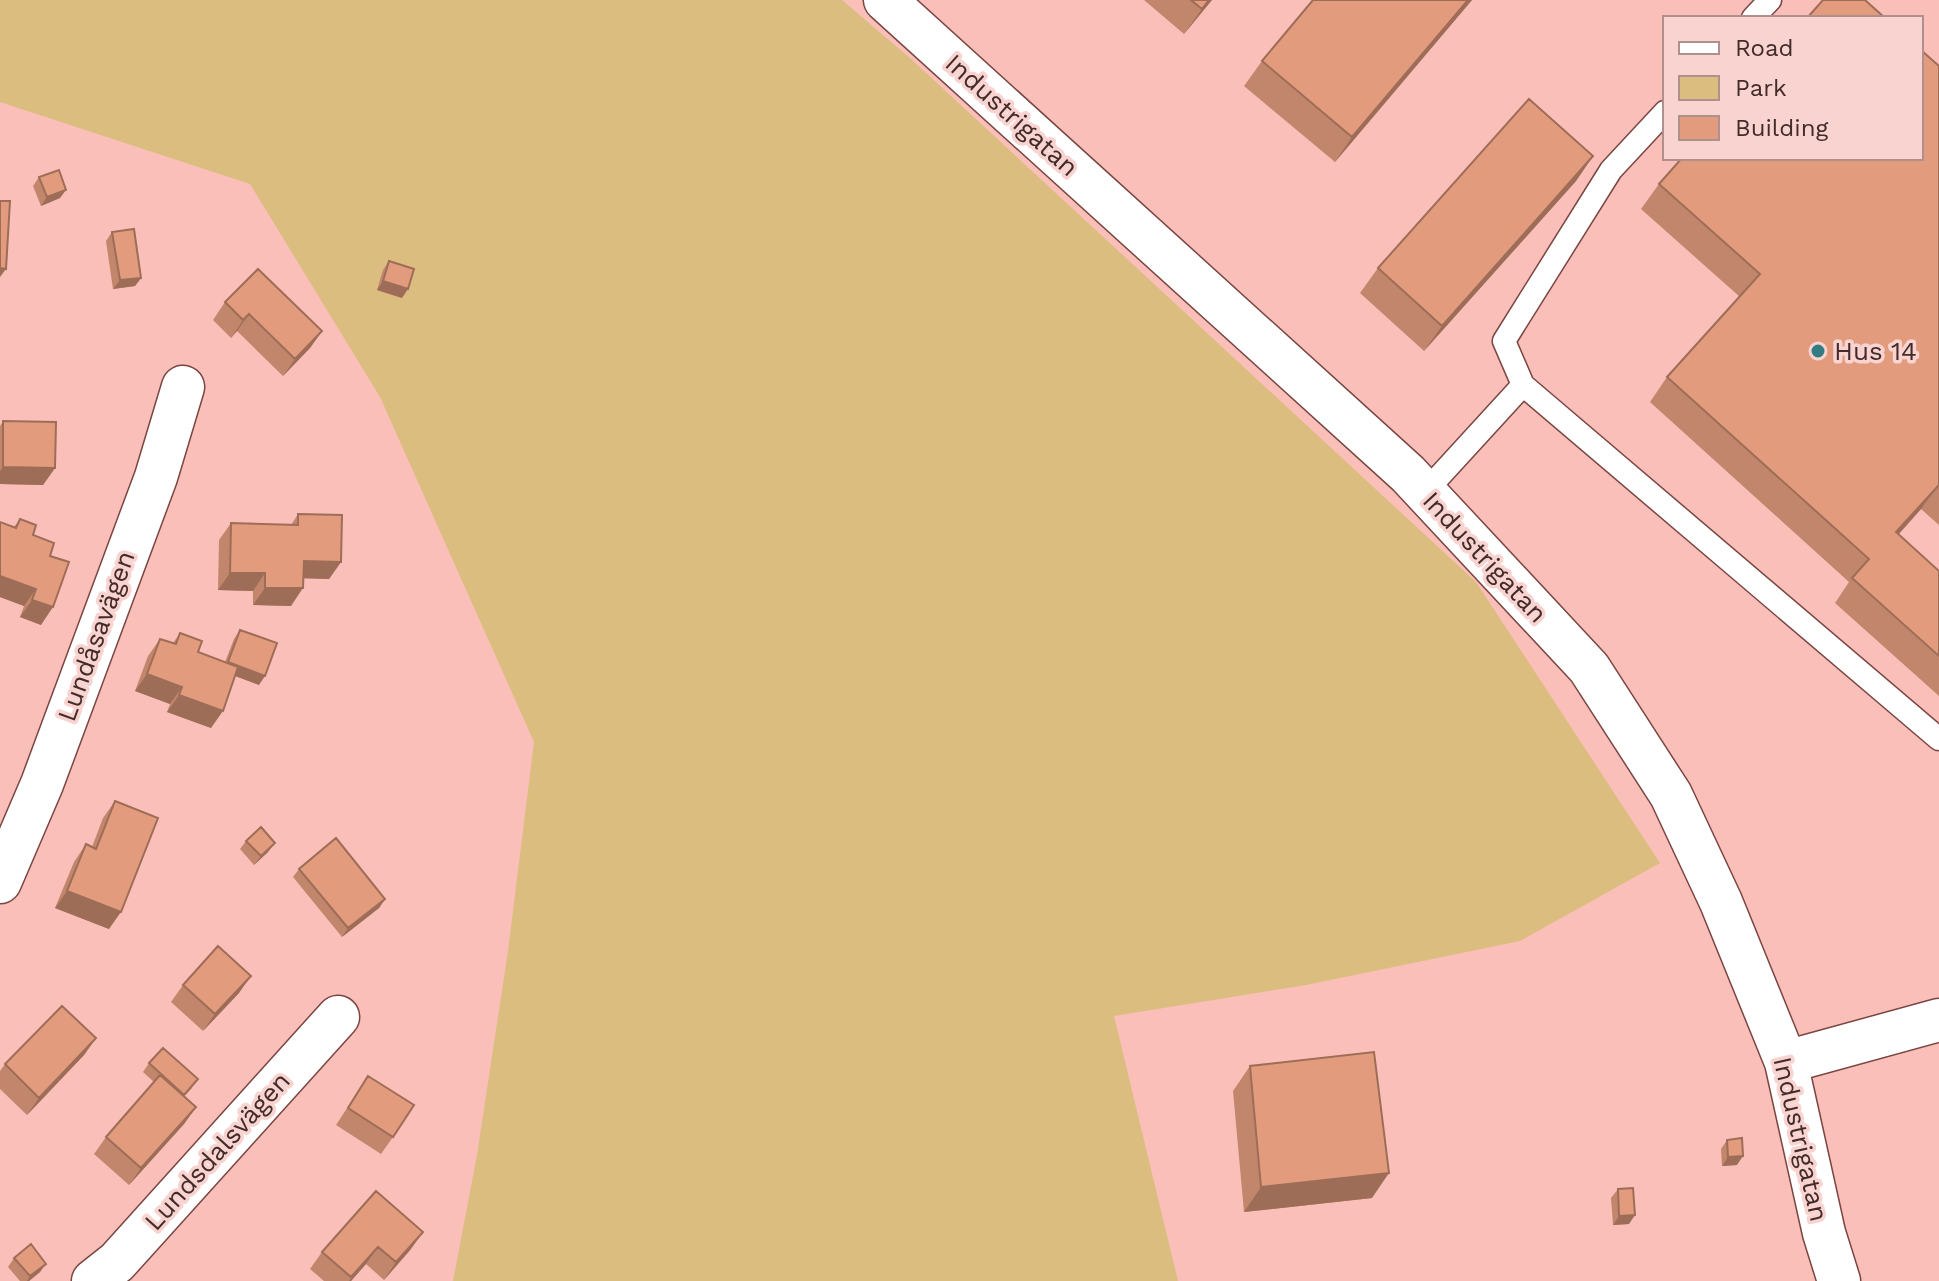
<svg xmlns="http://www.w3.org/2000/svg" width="1939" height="1281" font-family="'Work Sans',sans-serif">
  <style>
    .green { fill: #dbbd7f }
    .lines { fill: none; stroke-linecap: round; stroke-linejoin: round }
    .service-casing { stroke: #794642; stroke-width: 25 }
    .minor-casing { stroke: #794642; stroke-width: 45 }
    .service { stroke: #fff; stroke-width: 22 }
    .minor { stroke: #fff; stroke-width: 42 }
    .wall { fill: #c2866c }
    .shaded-wall { fill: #9e6d58 }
    .building { fill: #e29c7d; stroke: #9e6d58; stroke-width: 2 }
    .poi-dot { fill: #347c84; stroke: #f8d3cf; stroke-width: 3 }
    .labels { text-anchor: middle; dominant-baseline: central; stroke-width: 7; stroke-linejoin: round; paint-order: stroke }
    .street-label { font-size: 26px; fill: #422b29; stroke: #f8d3cf }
    .poi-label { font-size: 26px; fill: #422b29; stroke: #f8d3cf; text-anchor: start }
  </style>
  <rect width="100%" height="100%" fill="#fbbfb9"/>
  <path class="green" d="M 0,0 L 842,0 L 910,58 L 1476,582 L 1660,863 L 1520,941 L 1306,985 L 1114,1016 L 1178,1281 L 453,1281 L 477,1155 L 508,951 L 534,742 L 380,397 L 250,184 L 0,102 Z"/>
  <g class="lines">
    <g class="service-casing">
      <path id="service" d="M 1753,18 L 1770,0
        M 1523,385 L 1504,341 L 1611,170 L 1665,112
        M 1425,492 L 1523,385 L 1939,739"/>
    </g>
    <g class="minor-casing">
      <path id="minor" d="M 885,0 L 1408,474 L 1589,668 L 1671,795 L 1721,902 L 1786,1062 L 1824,1233 L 1839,1281
        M 0,882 L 42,784 L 156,477 L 183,387
        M 1786,1062 L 1939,1020
        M 93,1281 L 117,1262 L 338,1017"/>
    </g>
    <use href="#service" class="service"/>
    <use href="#minor" class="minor"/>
  </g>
  <path class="wall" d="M 1144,0 L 1212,0 L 1184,34 Z
    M 1313,0 L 1472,0 L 1335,162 L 1244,86 L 1262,61 Z
    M 1939,66 L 1939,525 L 1921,509 L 1899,534 L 1939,571 L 1939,696 L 1835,603 L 1849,582 L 1650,402 L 1667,377 L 1740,297 L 1641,209 L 1659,184 Z
    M 1593,156 L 1576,181 L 1424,351 L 1360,293 L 1378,268 Z
    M 39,177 L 60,198 L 41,206 L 33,186 Z
    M 112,232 L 141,278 L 135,286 L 113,289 L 106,241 Z
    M 389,261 L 402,298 L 377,290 L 383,270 Z
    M 225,302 L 322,331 L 310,348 L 283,376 L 237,331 L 231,338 L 213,320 Z
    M 3,421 L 55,468 L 43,485 L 0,484 L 0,426 Z
    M 298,514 L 341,562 L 329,579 L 303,578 L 291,606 L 253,605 L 253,591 L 218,590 L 219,540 L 231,523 L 291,525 Z
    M 20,519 L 50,556 L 41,625 L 20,617 L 24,606 L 0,597 L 0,522 L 14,527 Z
    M 240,630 L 259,685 L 235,676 L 211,728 L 167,712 L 170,704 L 135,691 L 148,656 L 160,639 L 173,643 L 180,633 L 198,652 L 225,662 L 234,639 Z
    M 115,801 L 109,929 L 55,908 L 74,862 L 86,844 L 92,847 L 103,818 Z
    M 246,841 L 268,852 L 254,865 L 240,849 Z
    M 299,869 L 385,899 L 379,908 L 342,937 L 293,877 Z
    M 183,985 L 239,993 L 203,1031 L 171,1002 Z
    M 96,1038 L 84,1055 L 27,1115 L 0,1089 L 0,1071 L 5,1064 Z
    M 149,1063 L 192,1088 L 184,1096 L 196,1107 L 184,1124 L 129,1185 L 94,1154 L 106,1137 L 154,1082 L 143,1072 Z
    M 1250,1066 L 1372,1198 L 1244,1212 L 1233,1091 Z
    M 368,1076 L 393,1137 L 381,1154 L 336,1125 Z
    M 1727,1140 L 1737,1165 L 1722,1166 L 1721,1149 Z
    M 1618,1189 L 1629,1224 L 1613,1225 L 1611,1198 Z
    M 376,1191 L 411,1249 L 384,1280 L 366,1264 L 351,1281 L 324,1281 L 310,1269 L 322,1252 Z
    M 14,1258 L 40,1272 L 29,1281 L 20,1281 L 8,1267 Z"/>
  <path class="shaded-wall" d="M 1209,0 L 1212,0 L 1184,34 L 1202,9 Z
    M 1468,0 L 1472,0 L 1335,162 L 1352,137 Z
    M 1593,156 L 1576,181 L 1424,351 L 1442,326 Z
    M 66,190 L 60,198 L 41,206 L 47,197 Z
    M 0,268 L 6,269 L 0,277 Z
    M 141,278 L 135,286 L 113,289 L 120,280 Z
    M 383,281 L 408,289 L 402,298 L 377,290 Z
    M 249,314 L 237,331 L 231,338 L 243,320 Z
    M 322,331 L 310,348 L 283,376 L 295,359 Z
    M 3,467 L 55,468 L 43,485 L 0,484 L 0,471 Z
    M 1939,484 L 1921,509 L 1878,557 L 1896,532 Z
    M 304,561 L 341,562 L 329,579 L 292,578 Z
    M 230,573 L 265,573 L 253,591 L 218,590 Z
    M 0,576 L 36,589 L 24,606 L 0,597 Z
    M 265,588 L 303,588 L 291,606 L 253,605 Z
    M 32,600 L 53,607 L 41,625 L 20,617 Z
    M 228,662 L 265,676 L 259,685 L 222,671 Z
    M 147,674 L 182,687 L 170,704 L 135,691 Z
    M 179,695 L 223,711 L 211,728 L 167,712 Z
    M 275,843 L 268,852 L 254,865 L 261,856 Z
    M 67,891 L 121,912 L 109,929 L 55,908 Z
    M 385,899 L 379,908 L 342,937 L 348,928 Z
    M 251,976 L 239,993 L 203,1031 L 215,1014 Z
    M 96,1038 L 84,1055 L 27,1115 L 39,1098 Z
    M 196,1107 L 184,1124 L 129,1185 L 141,1168 Z
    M 1743,1156 L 1737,1165 L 1722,1166 L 1728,1157 Z
    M 1389,1173 L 1372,1198 L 1244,1212 L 1261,1187 Z
    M 1635,1215 L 1629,1224 L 1613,1225 L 1619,1216 Z
    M 423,1232 L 411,1249 L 384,1280 L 396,1262 Z
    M 378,1247 L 366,1264 L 351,1281 L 349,1281 Z
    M 46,1264 L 40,1272 L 29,1281 L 27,1281 L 30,1276 Z"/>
  <path class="building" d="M 1191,0 L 1209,0 L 1202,9 Z
    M 1313,0 L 1468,0 L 1352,137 L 1262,61 Z
    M 1823,0 L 1865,0 L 1885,18 L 1807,18 Z
    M 1921,50 L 1939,66 L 1939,485 L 1896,532 L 1939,571 L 1939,656 L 1852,578 L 1869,559 L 1667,377 L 1760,274 L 1659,184 L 1682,158 L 1921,158 Z
    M 1529,99 L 1593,156 L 1442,326 L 1378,268 Z
    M 59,170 L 66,190 L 47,197 L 39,177 Z
    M 0,201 L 10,201 L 6,269 L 0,268 Z
    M 134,229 L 141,278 L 120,280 L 112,232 Z
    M 389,261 L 414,269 L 408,289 L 383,281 Z
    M 258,269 L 322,331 L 295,359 L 249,314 L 243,320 L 225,302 Z
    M 3,421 L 56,422 L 55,468 L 3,467 Z
    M 298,514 L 342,515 L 341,562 L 304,561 L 303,588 L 265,588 L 265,573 L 230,573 L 231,523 L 298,525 Z
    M 20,519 L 36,525 L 33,535 L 54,543 L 50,556 L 69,562 L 53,607 L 32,600 L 36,589 L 0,576 L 0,522 L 16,528 Z
    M 240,630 L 277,643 L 265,676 L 228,662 Z
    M 180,633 L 202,641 L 198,652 L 238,667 L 223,711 L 179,695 L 182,687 L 147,674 L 160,639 L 176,644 Z
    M 115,801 L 158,818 L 121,912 L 67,891 L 86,844 L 96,849 Z
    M 261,827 L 275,843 L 261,856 L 246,841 Z
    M 336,838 L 385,899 L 348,928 L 299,869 Z
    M 218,946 L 251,976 L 215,1014 L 183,985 Z
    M 62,1006 L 96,1038 L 39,1098 L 5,1064 Z
    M 163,1048 L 198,1079 L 184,1095 L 149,1063 Z
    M 1374,1052 L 1389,1173 L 1261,1187 L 1250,1066 Z
    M 160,1075 L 196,1107 L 141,1168 L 106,1137 Z
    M 368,1076 L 414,1105 L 393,1137 L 348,1108 Z
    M 1742,1138 L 1743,1156 L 1728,1157 L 1727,1140 Z
    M 1633,1188 L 1635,1215 L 1619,1216 L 1618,1189 Z
    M 376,1191 L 423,1232 L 396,1262 L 378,1247 L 351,1277 L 322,1252 Z
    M 31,1244 L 46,1264 L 30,1276 L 14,1258 Z"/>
  <circle class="poi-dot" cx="1818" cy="351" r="8"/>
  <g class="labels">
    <g class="street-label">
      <text transform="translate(1012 115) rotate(42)">Industrigatan</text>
      <text transform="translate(1485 557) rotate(47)">Industrigatan</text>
      <text transform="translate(96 636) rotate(-70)">Lundåsavägen</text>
      <text transform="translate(1801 1139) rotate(77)">Industrigatan</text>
      <text transform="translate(217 1151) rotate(-48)">Lundsdalsvägen</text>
    </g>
    <g class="poi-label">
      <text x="1834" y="351">Hus 14</text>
    </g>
  </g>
  <rect x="1663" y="16" width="260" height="144" fill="#f8d3cf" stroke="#af908d" stroke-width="2"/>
  <rect x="1679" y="42" width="40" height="12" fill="#ffffff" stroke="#af908d" stroke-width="2"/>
  <text x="1735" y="56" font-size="24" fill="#422b29">Road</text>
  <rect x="1679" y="76" width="40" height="24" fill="#dbbd7f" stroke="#af908d" stroke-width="2"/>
  <text x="1735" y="96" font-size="24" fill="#422b29">Park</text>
  <rect x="1679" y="116" width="40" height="24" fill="#e29c7d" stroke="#af908d" stroke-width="2"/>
  <text x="1735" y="136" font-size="24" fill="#422b29">Building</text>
</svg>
